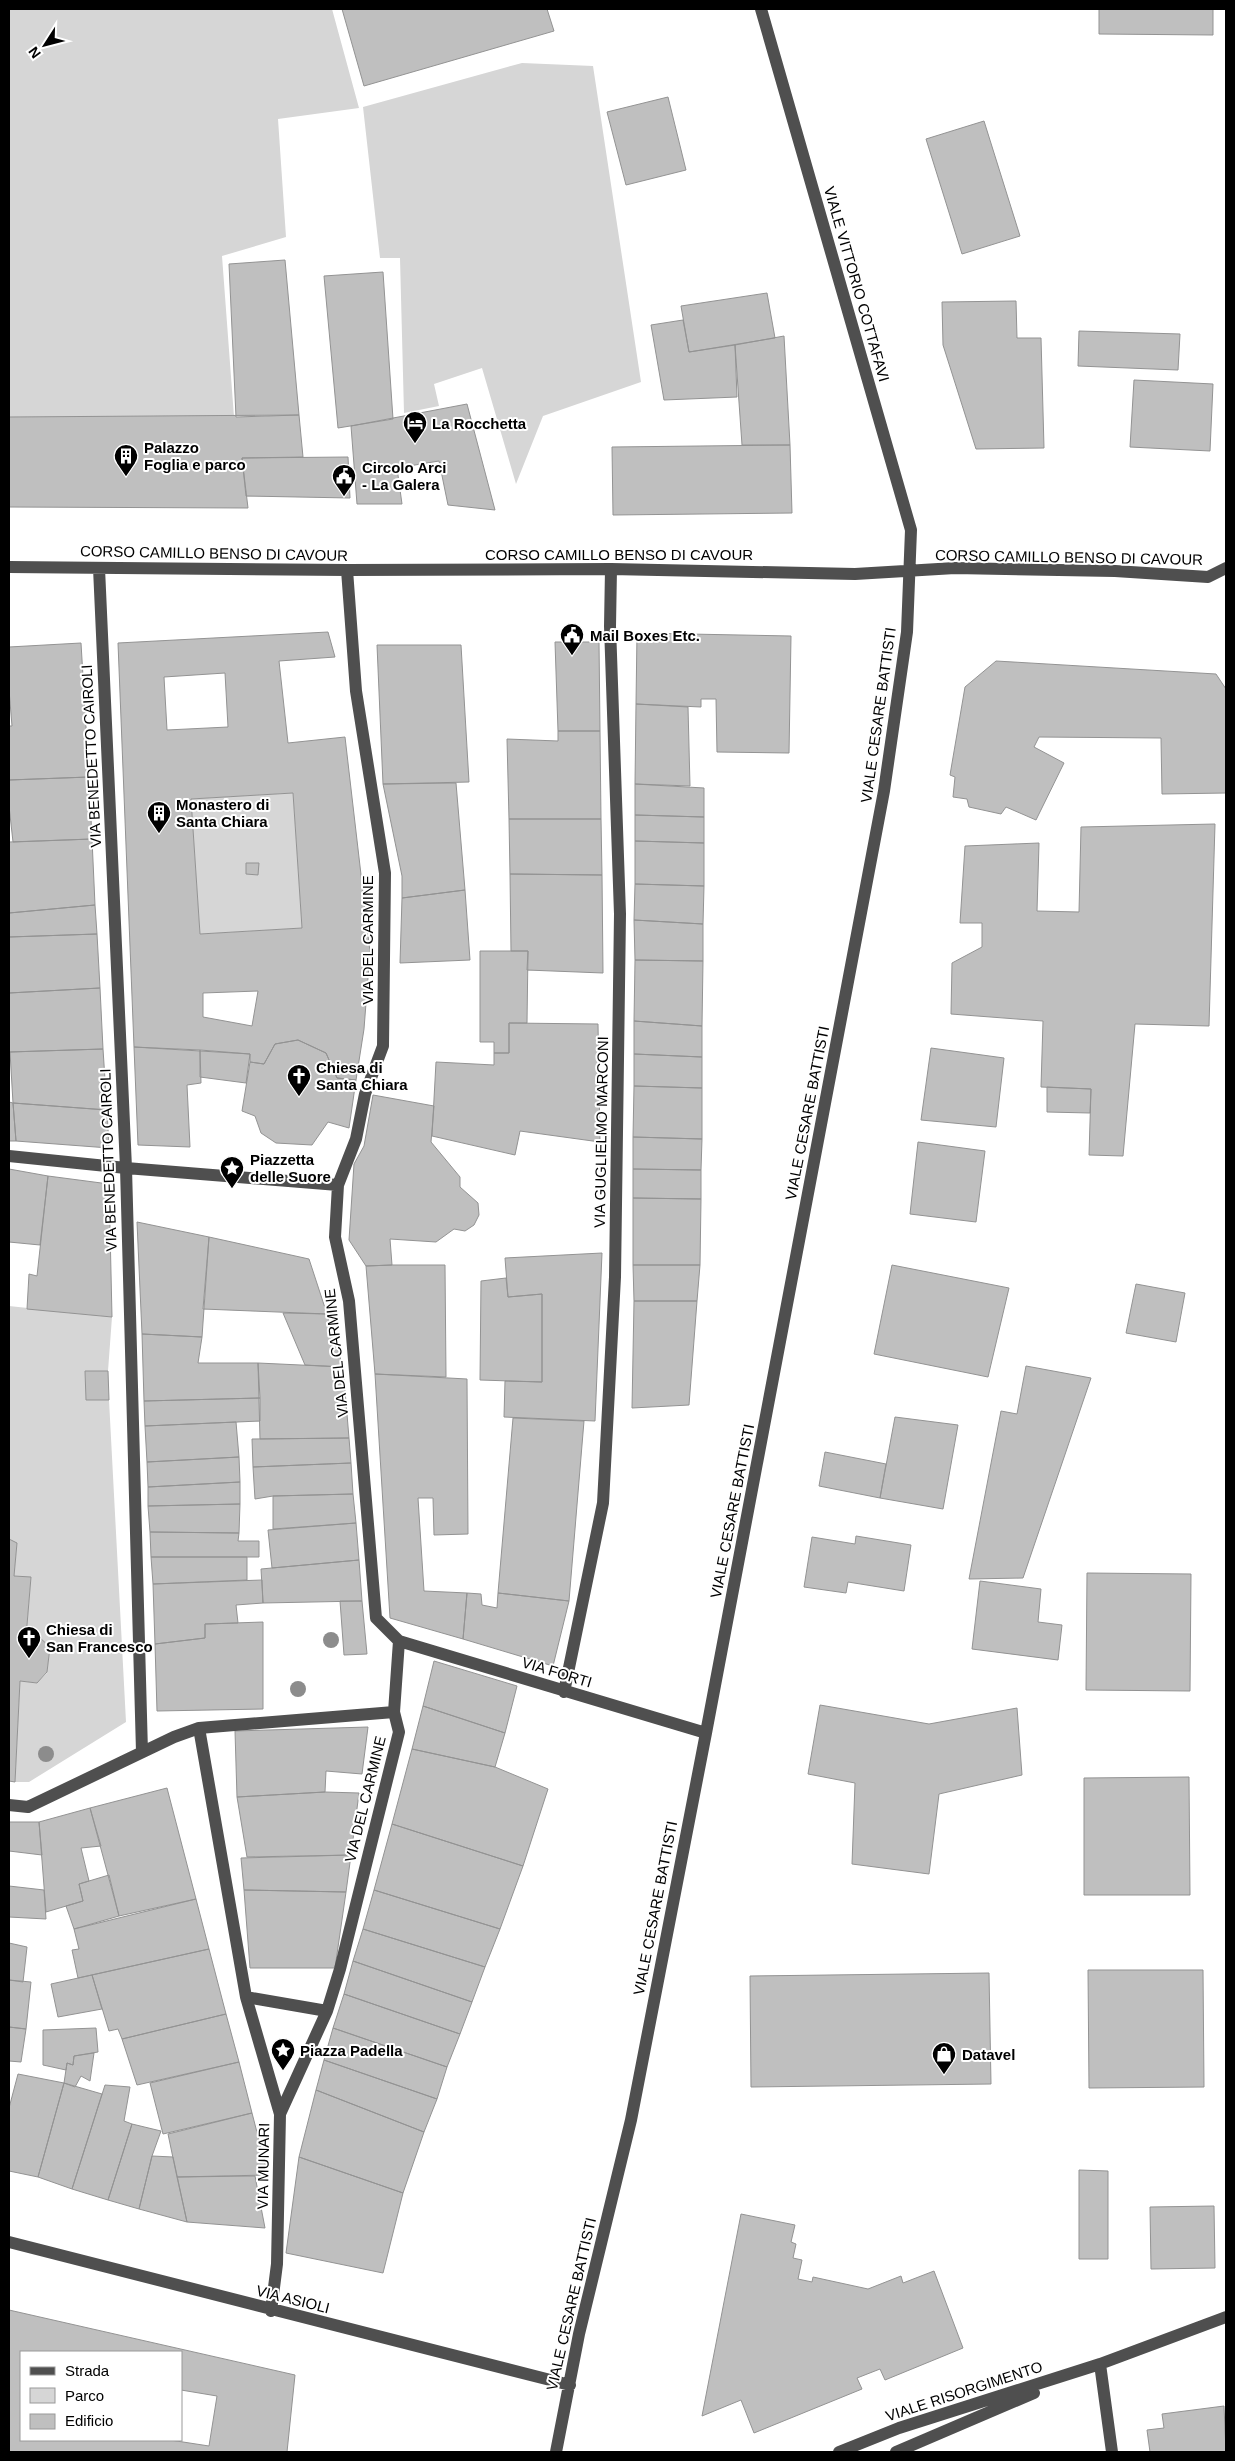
<svg xmlns="http://www.w3.org/2000/svg" width="1235" height="2461" font-family="Helvetica,sans-serif">
  <style>
    .green { fill: #d6d6d6 }
    .building { fill: #bfbfbf; stroke: #939393; fill-rule: evenodd }
    .lines { fill: none; stroke-linecap: round; stroke-linejoin: round }
    .minor { stroke: #4f4f4f; stroke-width: 12 }
    .tree { fill: #8c8c8c }
    .labels { text-anchor: middle; dominant-baseline: central; stroke-width: 4; stroke-linejoin: round; paint-order: stroke }
    .street-label { font-size: 15px; fill: #000; stroke: #fff }
    .poi-label { font-size: 15px; font-weight: bold; fill: #000; stroke: #fff; text-anchor: start }
  </style>
  <rect width="100%" height="100%" fill="#fff"/>
  <path class="green" d="M 9,9 L 332,9 L 359,108 L 278,119 L 286,237 L 222,256 L 234,417 L 9,417 Z
    M 522,63 L 593,66 L 641,382 L 543,416 L 516,484 L 482,368 L 434,384 L 439,406 L 404,413 L 400,258 L 380,258 L 363,107 Z
    M 293,793 L 302,928 L 200,934 L 191,799 Z
    M 9,1306 L 112,1317 L 108,1371 L 85,1372 L 86,1400 L 109,1400 L 126,1722 L 29,1782 L 15,1782 L 20,1681 L 37,1683 L 47,1673 L 50,1647 L 39,1637 L 26,1637 L 31,1578 L 14,1576 L 17,1544 L 9,1539 Z"/>
  <path class="building" d="M 342,9 L 547,9 L 554,31 L 364,86 Z
    M 1099,9 L 1213,9 L 1213,35 L 1099,34 Z
    M 668,97 L 686,170 L 626,185 L 607,112 Z
    M 984,121 L 1020,236 L 962,254 L 926,139 Z
    M 285,260 L 299,415 L 236,417 L 229,264 Z
    M 383,272 L 393,419 L 338,428 L 324,276 Z
    M 767,293 L 775,338 L 689,352 L 681,306 Z
    M 1016,301 L 1017,338 L 1041,338 L 1044,448 L 976,449 L 943,345 L 942,302 Z
    M 683,320 L 689,352 L 735,345 L 737,397 L 664,400 L 651,325 Z
    M 1079,331 L 1180,334 L 1178,370 L 1078,366 Z
    M 784,336 L 790,445 L 742,445 L 735,345 Z
    M 1134,380 L 1213,384 L 1210,451 L 1130,447 Z
    M 467,404 L 495,510 L 448,505 L 439,461 L 397,468 L 402,504 L 357,504 L 351,426 Z
    M 299,415 L 303,457 L 242,458 L 248,508 L 9,507 L 9,417 Z
    M 790,445 L 792,513 L 613,515 L 612,447 Z
    M 348,457 L 350,498 L 246,496 L 242,458 Z
    M 328,632 L 335,657 L 279,661 L 288,743 L 345,737 L 370,952 L 364,1029 L 356,1080 L 337,1078 L 326,1053 L 298,1040 L 275,1044 L 264,1064 L 250,1062 L 250,1054 L 134,1047 L 118,643 ZM 225,673 L 228,727 L 167,730 L 164,677 ZM 293,793 L 302,928 L 200,934 L 191,799 ZM 258,991 L 252,1026 L 203,1017 L 203,993 Z
    M 637,633 L 791,636 L 789,753 L 717,752 L 716,699 L 701,699 L 701,707 L 636,704 Z
    M 555,642 L 599,642 L 600,731 L 558,731 Z
    M 81,643 L 89,777 L 9,780 L 9,726 L 12,726 L 9,690 L 9,647 Z
    M 377,645 L 461,645 L 469,782 L 383,784 Z
    M 996,661 L 1216,674 L 1226,689 L 1226,793 L 1162,794 L 1161,738 L 1039,737 L 1034,747 L 1064,763 L 1036,820 L 1006,807 L 1001,814 L 969,807 L 967,799 L 953,797 L 955,777 L 950,775 L 965,687 Z
    M 636,704 L 688,707 L 690,786 L 635,784 Z
    M 558,731 L 600,731 L 601,819 L 509,819 L 507,739 L 558,741 Z
    M 89,777 L 92,839 L 13,842 L 9,806 L 9,780 Z
    M 456,783 L 465,890 L 402,898 L 402,876 L 383,784 Z
    M 635,784 L 704,788 L 704,817 L 635,815 Z
    M 635,815 L 704,817 L 704,843 L 635,841 Z
    M 509,819 L 601,819 L 602,875 L 510,874 Z
    M 1215,824 L 1209,1026 L 1135,1024 L 1123,1156 L 1089,1155 L 1091,1089 L 1041,1087 L 1043,1021 L 951,1014 L 952,963 L 982,947 L 982,923 L 960,923 L 965,846 L 1039,843 L 1037,911 L 1079,912 L 1081,827 Z
    M 92,839 L 95,905 L 9,913 L 9,842 Z
    M 635,841 L 704,843 L 704,886 L 635,884 Z
    M 246,863 L 259,863 L 258,875 L 246,874 Z
    M 510,874 L 602,875 L 603,973 L 527,970 L 528,951 L 511,951 Z
    M 635,884 L 704,886 L 703,924 L 634,920 Z
    M 465,890 L 470,960 L 400,963 L 402,898 Z
    M 95,905 L 97,934 L 9,937 L 9,913 Z
    M 634,920 L 703,924 L 703,961 L 635,960 Z
    M 97,934 L 100,988 L 9,993 L 9,937 Z
    M 480,951 L 528,951 L 527,1023 L 509,1023 L 509,1053 L 494,1053 L 494,1042 L 480,1042 Z
    M 635,960 L 703,961 L 702,1026 L 634,1021 Z
    M 100,988 L 103,1049 L 9,1052 L 9,993 Z
    M 634,1021 L 702,1026 L 702,1057 L 634,1054 Z
    M 509,1023 L 598,1024 L 600,1142 L 520,1131 L 515,1155 L 432,1136 L 436,1062 L 494,1065 L 494,1053 L 509,1053 Z
    M 298,1040 L 326,1053 L 337,1078 L 356,1080 L 349,1128 L 328,1122 L 312,1145 L 276,1143 L 261,1133 L 255,1116 L 242,1111 L 250,1062 L 264,1064 L 275,1044 Z
    M 134,1047 L 200,1050 L 201,1083 L 187,1085 L 190,1147 L 138,1145 Z
    M 931,1048 L 1004,1058 L 996,1127 L 921,1120 Z
    M 103,1049 L 107,1110 L 13,1103 L 10,1052 Z
    M 200,1050 L 250,1054 L 246,1083 L 200,1077 Z
    M 634,1054 L 702,1057 L 702,1088 L 634,1086 Z
    M 634,1086 L 702,1088 L 702,1139 L 633,1137 Z
    M 1047,1087 L 1091,1089 L 1090,1113 L 1047,1112 Z
    M 373,1095 L 434,1106 L 431,1142 L 460,1177 L 460,1187 L 478,1203 L 479,1215 L 474,1225 L 465,1231 L 454,1229 L 436,1242 L 390,1239 L 392,1265 L 366,1266 L 349,1240 L 354,1164 L 364,1146 Z
    M 9,1102 L 13,1103 L 16,1141 L 9,1141 Z
    M 13,1103 L 107,1110 L 109,1148 L 16,1141 Z
    M 633,1137 L 702,1139 L 701,1170 L 633,1169 Z
    M 918,1142 L 985,1151 L 976,1222 L 910,1214 Z
    M 9,1169 L 48,1176 L 40,1245 L 9,1242 Z
    M 633,1169 L 701,1170 L 701,1199 L 633,1198 Z
    M 48,1176 L 109,1184 L 112,1317 L 27,1309 L 29,1274 L 37,1276 Z
    M 633,1198 L 701,1199 L 700,1265 L 633,1265 Z
    M 137,1222 L 209,1237 L 202,1337 L 142,1334 Z
    M 209,1237 L 309,1259 L 327,1314 L 203,1309 Z
    M 602,1253 L 595,1421 L 504,1417 L 505,1381 L 542,1382 L 542,1294 L 508,1297 L 505,1258 Z
    M 392,1265 L 445,1265 L 446,1377 L 375,1374 L 366,1266 Z
    M 633,1265 L 700,1265 L 697,1301 L 634,1301 Z
    M 892,1265 L 1009,1288 L 988,1377 L 874,1354 Z
    M 506,1278 L 508,1297 L 542,1294 L 542,1382 L 480,1380 L 481,1281 Z
    M 1136,1284 L 1185,1293 L 1176,1342 L 1126,1333 Z
    M 634,1301 L 697,1301 L 689,1405 L 632,1408 Z
    M 283,1313 L 327,1314 L 343,1367 L 305,1365 Z
    M 142,1334 L 202,1337 L 198,1363 L 258,1363 L 260,1398 L 144,1401 Z
    M 258,1363 L 343,1367 L 349,1438 L 260,1439 Z
    M 1026,1366 L 1091,1378 L 1023,1578 L 969,1579 L 1001,1411 L 1017,1414 Z
    M 85,1371 L 108,1371 L 109,1400 L 86,1400 Z
    M 375,1374 L 467,1379 L 468,1534 L 434,1535 L 433,1498 L 418,1498 L 424,1591 L 467,1593 L 463,1639 L 390,1618 Z
    M 260,1398 L 260,1421 L 145,1426 L 144,1401 Z
    M 895,1417 L 958,1425 L 943,1509 L 880,1498 Z
    M 513,1418 L 584,1421 L 569,1601 L 498,1593 Z
    M 236,1422 L 239,1457 L 147,1462 L 145,1426 Z
    M 349,1438 L 351,1463 L 253,1467 L 252,1439 Z
    M 825,1452 L 886,1464 L 880,1498 L 819,1486 Z
    M 239,1457 L 240,1482 L 148,1487 L 147,1462 Z
    M 351,1463 L 353,1494 L 273,1496 L 255,1499 L 253,1467 Z
    M 240,1482 L 240,1504 L 148,1506 L 148,1487 Z
    M 353,1494 L 356,1523 L 273,1529 L 273,1496 Z
    M 240,1504 L 239,1533 L 150,1532 L 148,1506 Z
    M 356,1523 L 359,1560 L 272,1568 L 268,1530 Z
    M 150,1532 L 239,1533 L 238,1541 L 259,1541 L 259,1557 L 151,1557 Z
    M 856,1536 L 911,1545 L 904,1591 L 848,1582 L 846,1593 L 804,1587 L 812,1537 L 855,1544 Z
    M 9,1539 L 17,1543 L 14,1576 L 31,1577 L 26,1637 L 39,1637 L 50,1647 L 47,1672 L 37,1683 L 20,1681 L 15,1782 L 9,1781 Z
    M 151,1557 L 247,1557 L 247,1580 L 153,1584 Z
    M 359,1560 L 362,1601 L 263,1603 L 261,1569 Z
    M 1087,1573 L 1191,1574 L 1190,1691 L 1086,1690 Z
    M 262,1580 L 263,1603 L 236,1605 L 238,1623 L 205,1624 L 205,1638 L 155,1644 L 153,1584 Z
    M 980,1581 L 1041,1589 L 1038,1622 L 1062,1625 L 1058,1660 L 972,1649 Z
    M 467,1593 L 481,1594 L 482,1605 L 497,1608 L 498,1593 L 569,1601 L 553,1666 L 463,1639 Z
    M 340,1601 L 362,1601 L 367,1654 L 344,1655 Z
    M 263,1622 L 263,1709 L 157,1711 L 155,1644 L 205,1638 L 205,1624 Z
    M 434,1661 L 517,1686 L 505,1733 L 423,1706 Z
    M 820,1705 L 929,1724 L 1017,1708 L 1022,1775 L 939,1794 L 929,1874 L 852,1864 L 855,1783 L 808,1774 Z
    M 423,1706 L 505,1733 L 495,1767 L 412,1749 Z
    M 368,1727 L 362,1774 L 326,1771 L 325,1792 L 237,1797 L 235,1731 Z
    M 412,1749 L 495,1767 L 548,1789 L 523,1866 L 392,1824 Z
    M 1189,1777 L 1190,1895 L 1084,1895 L 1084,1778 Z
    M 167,1788 L 196,1899 L 119,1916 L 90,1808 Z
    M 325,1792 L 359,1793 L 351,1855 L 247,1857 L 237,1797 Z
    M 90,1808 L 101,1846 L 81,1848 L 89,1881 L 79,1884 L 83,1901 L 46,1912 L 39,1822 Z
    M 9,1822 L 39,1822 L 42,1855 L 9,1851 Z
    M 392,1824 L 523,1866 L 500,1929 L 374,1890 Z
    M 351,1855 L 346,1892 L 244,1890 L 241,1858 Z
    M 109,1875 L 119,1916 L 74,1929 L 66,1906 L 83,1901 L 79,1884 Z
    M 9,1886 L 44,1890 L 46,1919 L 9,1917 Z
    M 244,1890 L 346,1892 L 335,1968 L 250,1968 Z
    M 374,1890 L 500,1929 L 485,1967 L 363,1929 Z
    M 196,1899 L 209,1949 L 78,1978 L 72,1950 L 79,1949 L 74,1929 Z
    M 363,1929 L 485,1967 L 472,2002 L 353,1961 Z
    M 9,1943 L 27,1947 L 23,1982 L 9,1980 Z
    M 209,1949 L 226,2014 L 122,2039 L 118,2029 L 109,2031 L 92,1975 Z
    M 353,1961 L 472,2002 L 460,2034 L 344,1994 Z
    M 1088,1970 L 1203,1970 L 1204,2087 L 1089,2088 Z
    M 989,1973 L 991,2084 L 751,2087 L 750,1976 Z
    M 92,1975 L 102,2009 L 58,2017 L 51,1984 Z
    M 9,1980 L 31,1982 L 26,2029 L 9,2027 Z
    M 344,1994 L 460,2034 L 447,2067 L 333,2028 Z
    M 226,2014 L 239,2062 L 137,2085 L 122,2039 Z
    M 9,2027 L 26,2029 L 21,2062 L 9,2061 Z
    M 96,2028 L 98,2052 L 74,2056 L 73,2065 L 67,2063 L 66,2070 L 43,2065 L 43,2030 Z
    M 333,2028 L 447,2067 L 437,2099 L 324,2060 Z
    M 94,2053 L 90,2081 L 81,2076 L 75,2087 L 64,2083 L 67,2063 L 73,2065 L 74,2056 Z
    M 324,2060 L 437,2099 L 424,2132 L 316,2090 Z
    M 239,2062 L 252,2113 L 163,2134 L 150,2083 Z
    M 18,2074 L 64,2083 L 38,2177 L 9,2171 L 9,2108 Z
    M 64,2083 L 102,2094 L 72,2189 L 38,2177 Z
    M 105,2085 L 130,2087 L 124,2121 L 132,2124 L 108,2200 L 72,2189 Z
    M 316,2090 L 424,2132 L 403,2193 L 299,2157 Z
    M 252,2113 L 268,2175 L 177,2177 L 168,2134 Z
    M 132,2124 L 161,2131 L 152,2156 L 139,2209 L 108,2200 Z
    M 152,2156 L 173,2157 L 187,2222 L 139,2209 Z
    M 299,2157 L 403,2193 L 383,2273 L 286,2253 Z
    M 1079,2170 L 1108,2171 L 1108,2259 L 1079,2259 Z
    M 255,2176 L 265,2228 L 187,2222 L 177,2177 Z
    M 1214,2206 L 1215,2268 L 1151,2269 L 1150,2207 Z
    M 741,2214 L 795,2225 L 791,2242 L 796,2244 L 793,2258 L 802,2260 L 798,2279 L 812,2282 L 813,2277 L 868,2289 L 901,2276 L 903,2283 L 934,2271 L 963,2348 L 885,2380 L 880,2369 L 857,2378 L 862,2389 L 754,2433 L 741,2400 L 702,2416 Z
    M 9,2310 L 295,2375 L 287,2452 L 9,2452 ZM 21,2352 L 181,2352 L 181,2390 L 217,2396 L 209,2446 L 170,2440 L 21,2440 Z
    M 1224,2406 L 1226,2452 L 1150,2452 L 1147,2430 L 1164,2428 L 1162,2414 Z"/>
  <g class="lines">
    <path class="minor" d="M 9,567 L 347,570 L 611,569 L 855,574 L 955,568 L 1115,571 L 1208,577 L 1226,568
      M 99,568 L 126,1168 L 142,1752
      M 9,1156 L 126,1168 L 338,1185
      M 399,1641 L 706,1733
      M 564,1692 L 603,1503 L 615,1277 L 620,914 L 610,626 L 611,569
      M 199,1728 L 246,1997 L 280,2114 L 277,2264 L 271,2311
      M 9,1805 L 28,1807 L 174,1737 L 199,1728 L 394,1712
      M 246,1997 L 327,2011
      M 280,2114 L 327,2011 L 340,1969 L 399,1732 L 394,1712 L 399,1641 L 376,1618 L 349,1301 L 335,1237 L 338,1185 L 356,1139 L 365,1094 L 383,1046 L 385,873 L 356,691 L 347,570
      M 9,2242 L 570,2385
      M 1100,2364 L 1112,2452
      M 556,2452 L 579,2334 L 631,2120 L 706,1733 L 884,791 L 907,632 L 911,530 L 761,9
      M 839,2452 L 899,2428 L 1100,2364 L 1226,2317
      M 896,2452 L 1034,2393"/>
  </g>
  <g class="tree">
    <circle cx="331" cy="1640" r="8"/>
    <circle cx="298" cy="1689" r="8"/>
    <circle cx="46" cy="1754" r="8"/>
  </g>
  <defs>
    <g id="hotel-pin" transform="scale(1.25)"><path d="M0 17L-7.5 6A9.5 9.5 0 1 1 7.5 6Z" fill="#000" stroke="#fff"/><path d="M-6-4.5h1.5V1H6V5H4.5V3h-9V5H-6ZM-4 0a1.8 1.8 0 1 1 3.6 0ZM.5 0V-2.5h3Q6-2.5 6 0Z" fill="#fff"/></g>
    <g id="building-pin" transform="scale(1.25)"><path d="M0 17L-7.5 6A9.5 9.5 0 1 1 7.5 6Z" fill="#000" stroke="#fff"/><path d="M-4-6H4V6H1V3H-1V6H-4ZM-2.5-4.3h1.7v1.8h-1.7ZM.8-4.3h1.7v1.8H.8ZM-2.5-1h1.7V.8h-1.7ZM.8-1h1.7V.8H.8Z" fill="#fff"/></g>
    <g id="civic-pin" transform="scale(1.25)"><path d="M0 17L-7.5 6A9.5 9.5 0 1 1 7.5 6Z" fill="#000" stroke="#fff"/><path d="M-.6-6.5H3V-4.5H.6V-3L4-1V1h2V6H-6V1h2V-1L-.6-3ZM-1.2 2.5V6h2.4V2.5Z" fill="#fff"/></g>
    <g id="church-pin" transform="scale(1.25)"><path d="M0 17L-7.5 6A9.5 9.5 0 1 1 7.5 6Z" fill="#000" stroke="#fff"/><path d="M-1.2-6h2.4v3.5h3.3v2.4h-3.3V6h-2.4V-.1h-3.3v-2.4h3.3Z" fill="#fff"/></g>
    <g id="sight-pin" transform="scale(1.25)"><path d="M0 17L-7.5 6A9.5 9.5 0 1 1 7.5 6Z" fill="#000" stroke="#fff"/><path d="M0-6L1.8-2.2L6-1.7L2.9 1.2L3.7 5.4L0 3.3L-3.7 5.4L-2.9 1.2L-6-1.7L-1.8-2.2Z" fill="#fff"/></g>
    <g id="shop-pin" transform="scale(1.25)"><path d="M0 17L-7.5 6A9.5 9.5 0 1 1 7.5 6Z" fill="#000" stroke="#fff"/><path d="M-5-2.5h2.3a2.7 3.5 0 0 1 5.4 0H5L5.5 6h-11ZM-1.5-2.5h3a1.5 2.3 0 0 0-3 0Z" fill="#fff"/></g>
  </defs>
  <g fill-rule="evenodd">
    <use href="#hotel-pin" x="415" y="423"/>
    <use href="#building-pin" x="126" y="456"/>
    <use href="#civic-pin" x="344" y="476"/>
    <use href="#civic-pin" x="572" y="635"/>
    <use href="#building-pin" x="159" y="813"/>
    <use href="#church-pin" x="299" y="1076"/>
    <use href="#sight-pin" x="232" y="1168"/>
    <use href="#church-pin" x="29" y="1638"/>
    <use href="#sight-pin" x="283" y="2050"/>
    <use href="#shop-pin" x="944" y="2054"/>
  </g>
  <g class="labels">
    <g class="street-label">
      <text transform="translate(857 284) rotate(74)">VIALE VITTORIO COTTAFAVI</text>
      <text transform="translate(214 553) rotate(1)">CORSO CAMILLO BENSO DI CAVOUR</text>
      <text x="619" y="554">CORSO CAMILLO BENSO DI CAVOUR</text>
      <text transform="translate(1069 557) rotate(1)">CORSO CAMILLO BENSO DI CAVOUR</text>
      <text transform="translate(878 715) rotate(-82)">VIALE CESARE BATTISTI</text>
      <text transform="translate(91 756) rotate(-93)">VIA BENEDETTO CAIROLI</text>
      <text transform="translate(367 940) rotate(-90)">VIA DEL CARMINE</text>
      <text transform="translate(807 1113) rotate(-79)">VIALE CESARE BATTISTI</text>
      <text transform="translate(601 1132) rotate(-89)">VIA GUGLIELMO MARCONI</text>
      <text transform="translate(108 1160) rotate(-92)">VIA BENEDETTO CAIROLI</text>
      <text transform="translate(336 1353) rotate(-96)">VIA DEL CARMINE</text>
      <text transform="translate(732 1511) rotate(-79)">VIALE CESARE BATTISTI</text>
      <text transform="translate(557 1672) rotate(17)">VIA FORTI</text>
      <text transform="translate(365 1799) rotate(-76)">VIA DEL CARMINE</text>
      <text transform="translate(655 1908) rotate(-79)">VIALE CESARE BATTISTI</text>
      <text transform="translate(263 2166) rotate(-89)">VIA MUNARI</text>
      <text transform="translate(293 2299) rotate(14)">VIA ASIOLI</text>
      <text transform="translate(571 2304) rotate(-77)">VIALE CESARE BATTISTI</text>
      <text transform="translate(964 2391) rotate(-18)">VIALE RISORGIMENTO</text>
    </g>
    <g class="poi-label">
      <text x="432" y="423">La Rocchetta</text>
      <text x="144" y="447">Palazzo<tspan x="144" dy="17">Foglia e parco</tspan></text>
      <text x="362" y="467">Circolo Arci<tspan x="362" dy="17">- La Galera</tspan></text>
      <text x="590" y="635">Mail Boxes Etc.</text>
      <text x="176" y="804">Monastero di<tspan x="176" dy="17">Santa Chiara</tspan></text>
      <text x="316" y="1067">Chiesa di<tspan x="316" dy="17">Santa Chiara</tspan></text>
      <text x="250" y="1159">Piazzetta<tspan x="250" dy="17">delle Suore</tspan></text>
      <text x="46" y="1629">Chiesa di<tspan x="46" dy="17">San Francesco</tspan></text>
      <text x="300" y="2050">Piazza Padella</text>
      <text x="962" y="2054">Datavel</text>
    </g>
  </g>
  <rect width="1235" height="2461" fill="none" stroke="#000000" stroke-width="20"/>
  <rect x="20" y="2351" width="162" height="90" fill="#ffffff" stroke="#999999"/>
  <rect x="30" y="2367" width="25" height="8" fill="#4f4f4f" stroke="#999999"/>
  <text x="65" y="2376" font-size="15" fill="#000000">Strada</text>
  <rect x="30" y="2388" width="25" height="15" fill="#d6d6d6" stroke="#999999"/>
  <text x="65" y="2401" font-size="15" fill="#000000">Parco</text>
  <rect x="30" y="2414" width="25" height="15" fill="#bfbfbf" stroke="#999999"/>
  <text x="65" y="2426" font-size="15" fill="#000000">Edificio</text>
  <g transform="translate(45 45) rotate(234)" stroke="#ffffff" stroke-width="4" paint-order="stroke">
  <path d="M0-4L9 19L0 12L-9 19Z" fill="#000000"/>
  <text y="-8" font-size="14" font-weight="bold" text-anchor="middle" fill="#000000">N</text>
  </g>
</svg>
